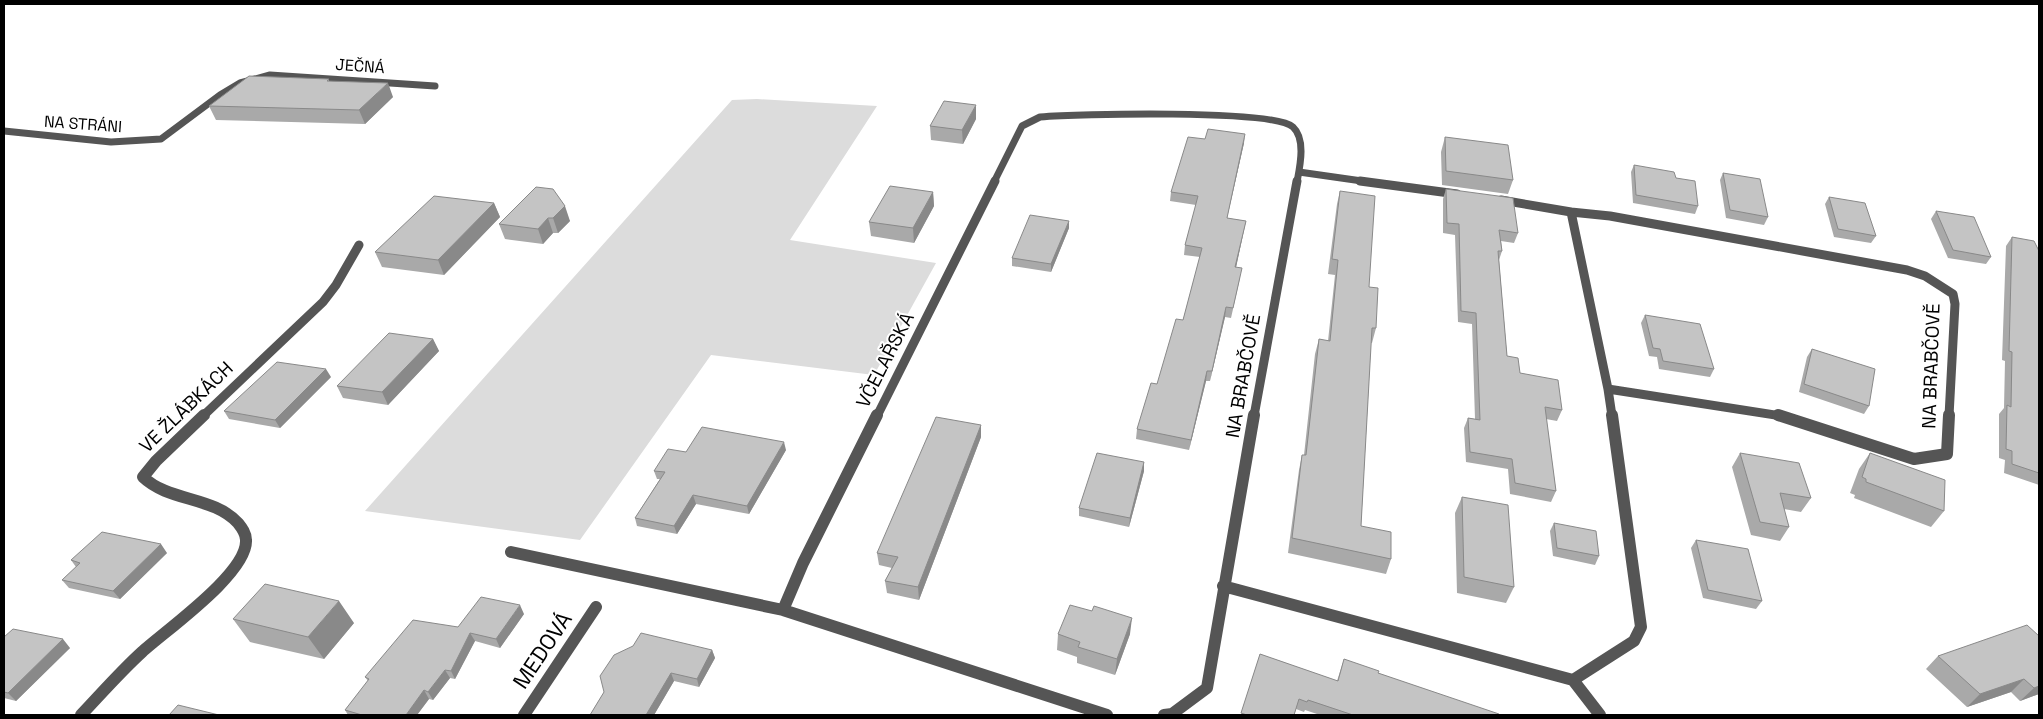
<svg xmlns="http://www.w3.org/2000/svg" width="2043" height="719" font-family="'Space Grotesk',sans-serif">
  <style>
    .green { fill: #dcdcdc }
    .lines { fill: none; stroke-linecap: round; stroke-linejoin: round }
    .street-far2 { stroke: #555; stroke-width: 7 }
    .street-far1 { stroke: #555; stroke-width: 9 }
    .street { stroke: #555; stroke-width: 12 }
    .wall { fill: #a9a9a9 }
    .shaded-wall { fill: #898989 }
    .building { fill: #c4c4c4; stroke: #898989 }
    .labels { text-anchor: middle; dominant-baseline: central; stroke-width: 4; stroke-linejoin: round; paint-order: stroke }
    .far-street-label { font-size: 16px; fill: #000; stroke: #fff }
    .street-label { font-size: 19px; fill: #000; stroke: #fff }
    .near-street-label { font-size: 22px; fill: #000; stroke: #fff }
  </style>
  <rect width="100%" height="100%" fill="#fff"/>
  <path class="green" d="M 757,99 L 877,106 L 790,240 L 936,263 L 874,375 L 711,355 L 580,540 L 365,511 L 732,100 Z"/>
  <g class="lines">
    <path class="street-far2" d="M 4,131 L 111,142 L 161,139 L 220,95 L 240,83 L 270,75 L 435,86
      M 1299,172 L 1369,182
      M 994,182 L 1022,126 L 1040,117 C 1076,114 1273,109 1293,127 C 1306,139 1300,166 1297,182"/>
    <path class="street-far1" d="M 1360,181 L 1457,194
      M 1501,200 L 1571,212
      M 1608,389 L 1782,416
      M 1608,389 L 1612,416
      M 1608,389 L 1571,212 L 1610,216 L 1907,270 L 1925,276 L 1953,294 L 1955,304 L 1949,416
      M 203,416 L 323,302 L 336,285 L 359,245
      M 877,416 L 995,181
      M 1254,416 L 1297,181"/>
    <path class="street" d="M 1778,415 L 1914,459 L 1947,454 L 1949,415
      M 511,552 L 783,610 L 1107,715
      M 1223,586 L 1573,680
      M 783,610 L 803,563 L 877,415
      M 81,715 C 101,694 120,672 142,652 C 166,630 248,573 246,540 C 246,533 242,528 238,523 C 213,496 169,502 143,477 L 156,461 L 204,415
      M 524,715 L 596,607
      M 1164,715 L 1172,714 L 1207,688 L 1254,415
      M 1600,715 L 1573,680 L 1634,641 L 1641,627 L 1612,415"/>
  </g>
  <path class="wall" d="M 329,79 L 329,81 L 393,97 L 365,124 L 216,120 L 209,106 Z
    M 976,119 L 963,144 L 931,140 L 930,126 Z
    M 1445,137 L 1513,180 L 1508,194 L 1442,185 L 1441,152 Z
    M 1205,139 L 1244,143 L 1227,218 L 1246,221 L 1236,267 L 1240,278 L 1231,318 L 1225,317 L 1210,381 L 1206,381 L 1189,450 L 1136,439 L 1137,429 L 1157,384 L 1183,320 L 1200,257 L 1184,255 L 1185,245 L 1196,205 L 1170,201 L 1171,192 Z
    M 1634,165 L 1676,178 L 1698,206 L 1695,214 L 1633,203 L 1631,172 Z
    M 1723,173 L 1768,217 L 1764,225 L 1726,218 L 1720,180 Z
    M 536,187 L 570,221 L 558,233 L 553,233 L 543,244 L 505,239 L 499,224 Z
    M 1446,189 L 1518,233 L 1514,243 L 1501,241 L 1502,251 L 1499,260 L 1507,356 L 1520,373 L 1562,410 L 1557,421 L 1546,419 L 1556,491 L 1551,502 L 1510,494 L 1508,469 L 1466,462 L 1464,428 L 1468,418 L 1475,419 L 1472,324 L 1458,322 L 1455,235 L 1443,233 L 1443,199 Z
    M 1340,191 L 1369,287 L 1376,328 L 1372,343 L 1371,343 L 1361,526 L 1391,559 L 1386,574 L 1288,553 L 1299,470 L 1302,455 L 1304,455 L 1315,354 L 1319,339 L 1328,341 L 1335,275 L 1328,274 L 1337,204 Z
    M 933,192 L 934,206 L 914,243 L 871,236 L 869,222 Z
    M 1829,197 L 1876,236 L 1871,243 L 1834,237 L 1825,204 Z
    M 494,203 L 500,217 L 444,275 L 382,267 L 375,252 Z
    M 1936,211 L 1991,257 L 1986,264 L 1948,258 L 1931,219 Z
    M 1069,221 L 1069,228 L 1051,272 L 1012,266 L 1012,258 Z
    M 2012,237 L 2039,251 L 2039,485 L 2004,473 L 2005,460 L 1999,458 L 1999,414 L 2004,408 L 2005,361 L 2002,360 L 2006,246 Z
    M 1645,315 L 1714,369 L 1710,377 L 1659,369 L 1657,357 L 1649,356 L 1641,323 Z
    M 433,339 L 439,351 L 388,405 L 343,398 L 337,386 Z
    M 1812,349 L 1869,406 L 1864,414 L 1799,392 L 1807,357 Z
    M 331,377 L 280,428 L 229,419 L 224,411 Z
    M 981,425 L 981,437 L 919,600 L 887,593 L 885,581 L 892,568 L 879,565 L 877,553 Z
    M 786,450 L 749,514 L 696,504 L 677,534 L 637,526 L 635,518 L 660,479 L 657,479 L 654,471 L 686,452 Z
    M 1740,453 L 1811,498 L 1801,512 L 1784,509 L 1789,527 L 1780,541 L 1751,535 L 1732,467 Z
    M 1870,453 L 1944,511 L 1931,527 L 1854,498 L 1855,495 L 1850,493 L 1859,469 Z
    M 1144,462 L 1144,471 L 1129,527 L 1079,516 L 1079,508 Z
    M 1462,497 L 1514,587 L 1506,603 L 1457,593 L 1455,513 Z
    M 1554,523 L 1599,556 L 1595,565 L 1553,556 L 1550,531 Z
    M 1696,540 L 1762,601 L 1756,609 L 1703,598 L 1691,548 Z
    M 167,553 L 120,599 L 69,588 L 62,580 L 76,567 L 71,560 Z
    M 1092,611 L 1130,634 L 1115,675 L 1077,663 L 1077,657 L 1057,650 L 1058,634 Z
    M 524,614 L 500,648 L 475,641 L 455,679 L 450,678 L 433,700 L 429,699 L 417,715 L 348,715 L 345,710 L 368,681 L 365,677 L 458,627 Z
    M 233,619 L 354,623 L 324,659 L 250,642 Z
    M 2039,636 L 2039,694 L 2020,701 L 2011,692 L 1967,707 L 1926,669 L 1938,656 Z
    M 4,637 L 70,648 L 16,701 L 4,698 Z
    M 633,646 L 712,650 L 715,658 L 699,687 L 674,681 L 654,715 L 590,715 Z
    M 1260,654 L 1337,681 L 1344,659 L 1378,673 L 1498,715 L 1320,715 L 1305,710 L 1304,712 L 1296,709 L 1294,715 L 1241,715 Z"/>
  <path class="shaded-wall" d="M 388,83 L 393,97 L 365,124 L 359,110 Z
    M 976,105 L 976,119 L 963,144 L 962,130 Z
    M 1245,134 L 1244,143 L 1225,227 L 1227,218 Z
    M 933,192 L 934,206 L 914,243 L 913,228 Z
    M 494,203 L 500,217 L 444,275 L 438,260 Z
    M 565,206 L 570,221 L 558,233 L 553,218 Z
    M 548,218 L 553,233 L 543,244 L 538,229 Z
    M 1069,221 L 1069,228 L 1051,272 L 1051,264 Z
    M 1246,221 L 1244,230 L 1234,277 L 1235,267 Z
    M 1226,307 L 1225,317 L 1210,381 L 1212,371 Z
    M 433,339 L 439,351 L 388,405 L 382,392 Z
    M 326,369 L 331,377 L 280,428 L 275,420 Z
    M 1207,371 L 1206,381 L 1189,450 L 1191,440 Z
    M 981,425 L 981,437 L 919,600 L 918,587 Z
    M 784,442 L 786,450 L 749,514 L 747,506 Z
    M 1144,462 L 1144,471 L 1129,527 L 1130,518 Z
    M 693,495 L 696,504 L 677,534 L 674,526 Z
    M 161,544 L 167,553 L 120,599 L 113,591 Z
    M 339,601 L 354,623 L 324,659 L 308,637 Z
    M 520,605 L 524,614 L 500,648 L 496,639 Z
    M 1132,618 L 1130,634 L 1115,675 L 1117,659 Z
    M 470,633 L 475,641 L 455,679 L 451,671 Z
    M 63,639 L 70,648 L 16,701 L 8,693 Z
    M 712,650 L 715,658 L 699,687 L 697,679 Z
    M 445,670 L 450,678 L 433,700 L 428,692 Z
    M 671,673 L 674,681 L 654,715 L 646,715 Z
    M 2024,679 L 2011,692 L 1967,707 L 1980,694 Z
    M 2039,686 L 2039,694 L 2020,701 L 2034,688 Z
    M 424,690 L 429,699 L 417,715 L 406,715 Z"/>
  <path class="building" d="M 249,76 L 329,79 L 327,81 L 388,83 L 359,110 L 209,106 Z
    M 944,101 L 976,105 L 962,130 L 930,126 Z
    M 1208,129 L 1245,134 L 1227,218 L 1246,221 L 1235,267 L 1242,268 L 1233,308 L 1226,307 L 1212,371 L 1207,371 L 1191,440 L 1137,429 L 1151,383 L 1157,384 L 1176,319 L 1183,320 L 1202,248 L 1185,245 L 1198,196 L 1171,192 L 1188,137 L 1205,139 Z
    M 1445,137 L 1508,145 L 1513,180 L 1446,171 Z
    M 1634,165 L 1674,172 L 1676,178 L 1695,181 L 1698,206 L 1636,195 Z
    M 1723,173 L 1760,179 L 1768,217 L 1730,210 Z
    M 890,186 L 933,192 L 913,228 L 869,222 Z
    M 536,187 L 553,189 L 565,206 L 553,218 L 548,218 L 538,229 L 499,224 Z
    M 1446,189 L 1513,198 L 1518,233 L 1499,230 L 1502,251 L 1498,251 L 1507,356 L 1518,358 L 1520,373 L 1558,380 L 1562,410 L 1545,407 L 1556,491 L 1515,483 L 1512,459 L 1470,452 L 1468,418 L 1480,420 L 1476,313 L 1461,311 L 1459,224 L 1447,223 Z
    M 1340,191 L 1375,196 L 1369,287 L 1378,288 L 1376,328 L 1372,328 L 1361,526 L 1391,532 L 1391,559 L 1292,538 L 1302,455 L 1306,455 L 1319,339 L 1330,341 L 1338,260 L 1332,259 Z
    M 434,196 L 494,203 L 438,260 L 375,252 Z
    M 1829,197 L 1865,203 L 1876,236 L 1838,229 Z
    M 1936,211 L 1974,217 L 1991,257 L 1953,250 Z
    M 1030,215 L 1069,221 L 1051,264 L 1012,258 Z
    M 2012,237 L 2034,241 L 2039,251 L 2039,473 L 2012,464 L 2012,451 L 2006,449 L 2007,405 L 2011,407 L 2012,352 L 2009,351 Z
    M 1645,315 L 1700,324 L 1714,369 L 1663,361 L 1660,349 L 1653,348 Z
    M 389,333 L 433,339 L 382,392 L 337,386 Z
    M 1812,349 L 1875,369 L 1869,406 L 1804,384 Z
    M 277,362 L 326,369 L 275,420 L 224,411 Z
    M 936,417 L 981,425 L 918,587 L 885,581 L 898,557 L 877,553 Z
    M 702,427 L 784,442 L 747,506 L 693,495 L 674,526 L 635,518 L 665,472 L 654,471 L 668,449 L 686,452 Z
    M 1097,453 L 1144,462 L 1130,518 L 1079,508 Z
    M 1740,453 L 1799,463 L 1811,498 L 1780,493 L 1789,527 L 1760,522 Z
    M 1870,453 L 1945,480 L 1944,511 L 1866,482 L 1866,479 L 1862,477 Z
    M 1462,497 L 1508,505 L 1514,587 L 1464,577 Z
    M 1554,523 L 1596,531 L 1599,556 L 1557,548 Z
    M 102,532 L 161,544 L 113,591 L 62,580 L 80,563 L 71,560 Z
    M 1696,540 L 1748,549 L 1762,601 L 1708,590 Z
    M 265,584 L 339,601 L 308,637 L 233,619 Z
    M 481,597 L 520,605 L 496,639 L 470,633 L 451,671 L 445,670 L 428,692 L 424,690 L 406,715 L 362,715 L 345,710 L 369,679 L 365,677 L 413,620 L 458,627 Z
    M 1070,605 L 1092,611 L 1094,606 L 1132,618 L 1117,659 L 1078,647 L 1080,642 L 1058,634 Z
    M 2027,625 L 2039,636 L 2039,686 L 2034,688 L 2024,679 L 1980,694 L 1938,656 Z
    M 13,629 L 63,639 L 8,693 L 4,692 L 4,637 Z
    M 641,633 L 712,650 L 697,679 L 671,673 L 646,715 L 590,715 L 604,692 L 600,676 L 614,655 L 633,646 Z
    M 1260,654 L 1338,681 L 1344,659 L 1379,671 L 1378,673 L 1499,714 L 1498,715 L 1353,715 L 1308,700 L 1307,702 L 1299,699 L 1294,715 L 1247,715 L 1241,713 Z
    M 178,705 L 219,715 L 169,715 Z"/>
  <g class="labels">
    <g class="far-street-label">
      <text transform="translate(360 66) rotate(4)">JEČNÁ</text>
      <text transform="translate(83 124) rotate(4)">NA STRÁNI</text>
    </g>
    <g class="street-label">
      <text transform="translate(885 360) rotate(-63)">VČELAŘSKÁ</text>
      <text transform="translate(1931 366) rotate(-88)">NA BRABČOVĚ</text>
      <text transform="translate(1243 376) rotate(-80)">NA BRABČOVĚ</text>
      <text transform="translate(186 407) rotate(-44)">VE ŽLÁBKÁCH</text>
    </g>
    <g class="near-street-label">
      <text transform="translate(542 650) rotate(-56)">MEDOVÁ</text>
    </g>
  </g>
  <rect width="2043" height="719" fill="none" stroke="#000000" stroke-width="10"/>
</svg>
